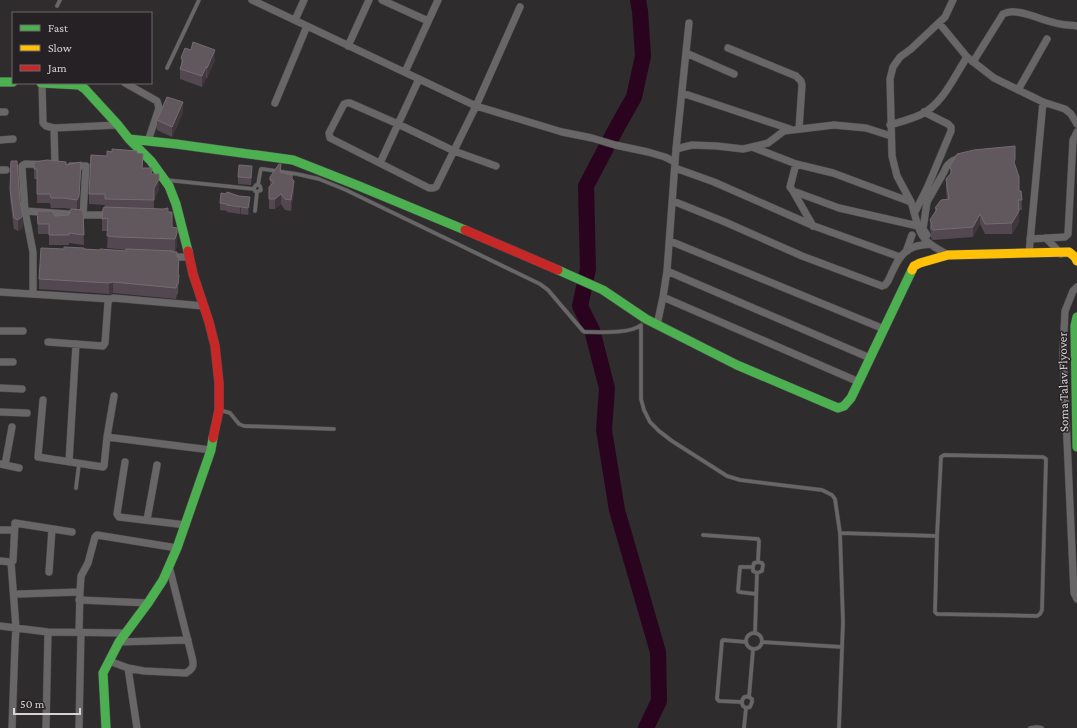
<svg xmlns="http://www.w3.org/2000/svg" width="1077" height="728" font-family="'Crimson Pro',serif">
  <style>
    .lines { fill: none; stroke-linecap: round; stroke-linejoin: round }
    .river { stroke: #2a041e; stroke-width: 16 }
    .lane-casing { stroke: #494749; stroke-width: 4.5 }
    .street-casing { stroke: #494749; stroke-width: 8 }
    .fast-casing { stroke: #494749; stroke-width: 10 }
    .slow-casing { stroke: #494749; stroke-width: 10 }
    .jam-casing { stroke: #494749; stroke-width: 10 }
    .lane { stroke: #686667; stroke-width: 3.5 }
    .street { stroke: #686667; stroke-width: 7 }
    .fast { stroke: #4caf50; stroke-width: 9 }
    .slow { stroke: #ffc107; stroke-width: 9 }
    .jam { stroke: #c62828; stroke-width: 9 }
    .wall { fill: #53484f }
    .shaded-wall { fill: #3f373c }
    .building { fill: #61585d; stroke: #746b70 }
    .labels { text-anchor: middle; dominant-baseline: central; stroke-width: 3; stroke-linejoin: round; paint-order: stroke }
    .street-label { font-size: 13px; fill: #d7d4d5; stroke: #262124 }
  </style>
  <rect width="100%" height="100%" fill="#2f2c2e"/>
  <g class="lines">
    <path class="river" d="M 638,0 L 640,11 L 643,56 L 634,97 L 616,129 L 586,186 L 588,269 L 580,306 L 592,330 L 607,388 L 604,430 L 617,510 L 658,652 L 659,701 L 646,728"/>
    <g class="lane-casing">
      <path id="lane" d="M 57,6 L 60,0
        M 167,68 L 199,0
        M 166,180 L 254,189
        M 257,192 L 261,190 L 260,186 L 258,185 L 260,173 L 261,169 L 263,169 L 297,174 L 319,179 L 346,190 L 540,284 L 548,290 L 583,331 L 585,332 C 600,332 630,334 641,325
        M 255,211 L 257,192 L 255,191 L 254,188 L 256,185 L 258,185
        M 641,326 L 641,399 L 644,410 L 650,422 L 659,431 L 672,441 L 727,476 L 740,480 L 822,490 L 832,495 L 835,499 L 840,533 L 843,622 L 839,728
        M 220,410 L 230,413 L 239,424 L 244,426 L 334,429
        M 76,488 L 79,464
        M 840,533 L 937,536 L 941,457 L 944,455 L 1043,457 L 1046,459 L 1042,610 L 1040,614 L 1037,616 L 937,614 L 935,612 L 937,536
        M 703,535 L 758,539 L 759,541 L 758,562
        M 753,567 L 740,567 L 738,591 L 739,592 L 756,594
        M 757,573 L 762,571 L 763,565 L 762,563 L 758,562
        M 757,573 L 753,571 L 753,567 L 754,563 L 758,562
        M746 641a8 8 0 1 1 16 0a8 8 0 1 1-16 0Z
        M 755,633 L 757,573
        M 762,642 L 842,647
        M 742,702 L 719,701 L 717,699 L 722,641 L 723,640 L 746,642
        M 746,708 L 750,707 L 752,702 L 752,699 L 749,697 L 753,650
        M 744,728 L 746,708 L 743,706 C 741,702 742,695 749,697
        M 1030,728 L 1037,727 L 1042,728"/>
    </g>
    <g class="street-casing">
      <path id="street" d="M 252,0 L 476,106 L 562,132 L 592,138 L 615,145 L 648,152 L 665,157 L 675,162
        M 382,0 L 428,21
        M 295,20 L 304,0
        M 939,23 L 967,57 L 994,78 L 1043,102 L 1065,109 L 1071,114 L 1077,124
        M 348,46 L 369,0
        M 728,48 L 796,76 L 801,81 L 802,85 L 799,129
        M 686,53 L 734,74
        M 973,62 L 1003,14 C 1016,7 1038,19 1052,22 C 1060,25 1069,25 1077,26
        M 405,72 L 438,0
        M 42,83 L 43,123 L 46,126 L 54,128 L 118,125
        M 125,83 L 157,101 L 159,108 L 148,141
        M 1018,90 L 1047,39
        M 682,93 L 790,129
        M 275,103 L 307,26
        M 0,112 L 5,112
        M 890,125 C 900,122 911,119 920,115 C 943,104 954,77 967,57
        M 0,140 L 13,139
        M 752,147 L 796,164 L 833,173 L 911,202 C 915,213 917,230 924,238 C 930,246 940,250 948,255
        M 676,149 L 692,145 L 717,146 L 743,149 L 752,147 L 768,143 L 784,131 L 834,125 L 866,128 L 891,136
        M 380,163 L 419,79
        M 796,164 L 790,187 L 793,191 L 839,208 L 918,226
        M 71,166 L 86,166 L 83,215
        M 496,166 L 454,151 L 398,124 L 350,103 L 347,103 L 344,104 L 329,133 L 330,138 L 429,188 L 433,188 L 436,187 L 476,106 L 520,7
        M 675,168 L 714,182 L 814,226 L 900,257
        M 0,170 L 6,170
        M 793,191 L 813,226
        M 673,201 L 725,222 L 802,256 L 882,286 L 885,285 L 888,281 C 894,269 899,252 914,247 C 919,245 925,245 930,244
        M 911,202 L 897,176 L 892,156 L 890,79 L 893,67 L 900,57 L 911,49 L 945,17 L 953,0
        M 25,211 L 83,215 L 111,215
        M 915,212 L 928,186 L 951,131 L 951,127 L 948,124 L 924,112
        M 927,235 L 923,229 L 927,202 L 944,172 C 947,163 953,160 961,158
        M 1046,238 L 1061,254
        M 1030,239 L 1065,237 L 1068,234 L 1073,140 L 1077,132
        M 670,241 L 884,329
        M 907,251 L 907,249 L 912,235
        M 1029,253 L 1043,102
        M 169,257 L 189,257
        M 667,271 L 870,358
        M 1077,287 L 1073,291 L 1065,311 L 1063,353 L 1074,593 L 1077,599
        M 33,290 L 33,252 L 25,211 L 22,168 L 22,166 L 25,164 L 55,165 L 54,128
        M 0,292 L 110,299
        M 663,297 L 859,382
        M 657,325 L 663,297 L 667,271 L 676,149 L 689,23
        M 0,331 L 23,331
        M 48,342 L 103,346 L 105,343 L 108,302 L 110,299 L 113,298 L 204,306
        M 0,362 L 13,362
        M 0,388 L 22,389
        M 43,400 L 38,457 L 103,467 L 104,466 L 107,437 L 114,396
        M 0,412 L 27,413
        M 107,437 L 211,450
        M 69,462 L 76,344
        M 125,462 L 117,514 L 119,517 L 186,525
        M 0,464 L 19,468
        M 5,465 L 12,427
        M 147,520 L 157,465
        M 0,530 L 14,530
        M 0,561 L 11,562 L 13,561 L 15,523 L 72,532
        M 11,562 L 16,628 L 15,644 L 12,728
        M 49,572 L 52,529
        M 19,594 L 80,592
        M 79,600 L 148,603
        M 0,626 L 48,632 L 126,633
        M 79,632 L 80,592 L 81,576 L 88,563 L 95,537 L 97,535 L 177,548
        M 119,642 L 188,640
        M 109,661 L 128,668 L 144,671 L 186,673 C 194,668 194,665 192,657 L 169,566
        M 128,668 L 137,728
        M 46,728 L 48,632
        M 79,728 L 81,632"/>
    </g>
    <g class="fast-casing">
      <path id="fast" d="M 0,82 L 13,82
        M 41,83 L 79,85 L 85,89 L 118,125 L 129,139 L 151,161 L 169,186 L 176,204 L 188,251
        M 129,139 L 176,144 L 293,160 L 359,186 L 465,230
        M 558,270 L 603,290 L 646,319 L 737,365 L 838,408 L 844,406 L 851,398 L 912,270
        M 1077,317 L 1075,326 L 1077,447
        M 106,728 L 103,673 L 119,642 L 148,603 L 163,580 L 177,548 L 211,450 L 213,438"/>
    </g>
    <g class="slow-casing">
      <path id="slow" d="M 912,270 L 914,266 L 920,263 L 948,255 L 1069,252 L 1075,257 L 1077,261"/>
    </g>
    <g class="jam-casing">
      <path id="jam" d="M 465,230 L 558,270
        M 188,251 L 193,274 L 209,322 L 215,346 L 219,383 L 219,410 L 213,438"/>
    </g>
    <use href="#lane" class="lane"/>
    <use href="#street" class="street"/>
    <use href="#fast" class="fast"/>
    <use href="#slow" class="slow"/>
    <use href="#jam" class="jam"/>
  </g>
  <path class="wall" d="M 181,58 L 215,60 L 207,78 L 206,78 L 202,87 L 180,79 L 180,69 L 181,66 Z
    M 183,113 L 172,137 L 157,130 L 157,120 Z
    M 137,153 L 143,164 L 142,168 L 152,174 L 159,190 L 154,199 L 154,208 L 168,212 L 177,245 L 175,252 L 173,252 L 177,257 L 179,268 L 178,294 L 177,294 L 176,299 L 113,293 L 109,294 L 39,289 L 39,279 L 64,249 L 84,249 L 126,251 L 126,250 L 107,248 L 108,231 L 102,231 L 102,219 L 105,205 L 89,204 L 89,194 L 107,156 Z
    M 10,162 L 20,201 L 23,227 L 18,231 L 14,229 L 10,199 Z
    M 34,162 L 66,165 L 81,171 L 79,206 L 77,209 L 83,210 L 84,245 L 69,243 L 69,245 L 49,245 L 49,234 L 38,234 L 37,211 L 55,216 L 69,215 L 71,209 L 64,208 L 51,208 L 50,203 L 37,203 L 37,179 L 34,179 Z
    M 1015,166 L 1019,191 L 1021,191 L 1022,210 L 1019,210 L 1019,222 L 1012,234 L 985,234 L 980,224 L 973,237 L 933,240 L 931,238 L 931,232 L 930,230 L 930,220 L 935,212 L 935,208 L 947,199 L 946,190 L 946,179 L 950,175 L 950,167 Z
    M 252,173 L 251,185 L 238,184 L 238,177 Z
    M 281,173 L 292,180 L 294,191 L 291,211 L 285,210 L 281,204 L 275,209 L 269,209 L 269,187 L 270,186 L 270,177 Z
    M 220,203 L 250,204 L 248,215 L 241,214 L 240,214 L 227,212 L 227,211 L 220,210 Z"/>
  <path class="shaded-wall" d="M 215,50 L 215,60 L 207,78 L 207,68 Z
    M 206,67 L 206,78 L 202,87 L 202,76 Z
    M 183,102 L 183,113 L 172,137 L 172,127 Z
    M 81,162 L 79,206 L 77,210 L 77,200 Z
    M 159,174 L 159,190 L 154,199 L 154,211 L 154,188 Z
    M 294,181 L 294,191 L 291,211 L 291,200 Z
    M 281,194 L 281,204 L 275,209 L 275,199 Z
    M 250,197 L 250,204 L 248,215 L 248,208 Z
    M 240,207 L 241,207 L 241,214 L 240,214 Z
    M 1019,211 L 1019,222 L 1012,234 L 1012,223 Z
    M 980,214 L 980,224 L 973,237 L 973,227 Z
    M 23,216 L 23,227 L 18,231 L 18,220 Z
    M 177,233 L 177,245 L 175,252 L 175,239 Z
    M 113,282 L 113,293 L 109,294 L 109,283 Z"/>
  <path class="building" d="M 193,42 L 215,50 L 207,68 L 206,67 L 202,76 L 180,69 L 183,60 L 181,58 L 185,48 L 191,50 Z
    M 167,97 L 183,102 L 172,127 L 157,120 Z
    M 1015,146 L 1015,159 L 1014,162 L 1019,177 L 1019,191 L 1021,191 L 1022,200 L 1018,200 L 1019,211 L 1012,223 L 985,224 L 980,214 L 973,227 L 933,230 L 931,227 L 932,224 L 930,220 L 937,209 L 935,208 L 941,200 L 949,199 L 946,179 L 952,172 L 950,167 L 957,154 L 974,150 Z
    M 112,149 L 137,151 L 137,153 L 143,154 L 142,168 L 152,168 L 151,174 L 159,174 L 159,179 L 154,188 L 154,200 L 105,199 L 105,194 L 89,194 L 91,155 L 107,156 L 107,151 L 112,152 Z
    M 47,160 L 66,162 L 66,165 L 81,162 L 79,196 L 77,200 L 64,198 L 51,198 L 50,194 L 37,194 L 37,169 L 34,169 L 34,162 Z
    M 11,161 L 17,161 L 20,201 L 23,216 L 18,220 L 14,218 L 10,189 Z
    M 279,164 L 281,164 L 280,172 L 292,175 L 292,179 L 294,181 L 291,200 L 285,199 L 281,194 L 275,199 L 269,199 L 269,187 L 274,182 L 270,180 L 270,177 Z
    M 239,165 L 252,166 L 251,178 L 238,177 Z
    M 227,192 L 239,196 L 250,197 L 248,208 L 241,207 L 240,207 L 227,205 L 227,204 L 220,203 L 221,193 L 226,194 Z
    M 104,207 L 163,209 L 168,208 L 168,212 L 172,212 L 172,227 L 177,228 L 177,233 L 175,239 L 117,237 L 107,236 L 108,218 L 102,219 L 103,209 Z
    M 71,209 L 83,210 L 84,235 L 69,233 L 69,235 L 49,235 L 49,224 L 38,224 L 37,211 L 52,211 L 55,216 L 69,215 Z
    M 64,247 L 84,248 L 84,249 L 100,250 L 100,249 L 126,251 L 126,249 L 173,251 L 173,252 L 177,252 L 177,257 L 179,257 L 178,275 L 179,275 L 178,284 L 177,284 L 176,288 L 113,282 L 109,283 L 39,279 L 41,248 L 64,249 Z"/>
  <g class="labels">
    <g class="street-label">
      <text transform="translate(1063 382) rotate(-91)">Soma Talav Flyover</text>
    </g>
  </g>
  <rect x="12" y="12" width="140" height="72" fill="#262124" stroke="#6d696b"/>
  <rect x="20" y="25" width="20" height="6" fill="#4caf50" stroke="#6d696b"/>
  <text x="48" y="32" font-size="12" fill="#d7d4d5">Fast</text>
  <rect x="20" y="45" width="20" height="6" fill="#ffc107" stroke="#6d696b"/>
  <text x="48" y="52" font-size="12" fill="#d7d4d5">Slow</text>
  <rect x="20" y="65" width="20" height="6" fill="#c62828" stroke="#6d696b"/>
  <text x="48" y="72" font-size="12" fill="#d7d4d5">Jam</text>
  <path d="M14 708v6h66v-6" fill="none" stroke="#d7d4d5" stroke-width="2"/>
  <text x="20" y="708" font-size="12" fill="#d7d4d5" stroke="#262124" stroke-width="3" paint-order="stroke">50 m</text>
</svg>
